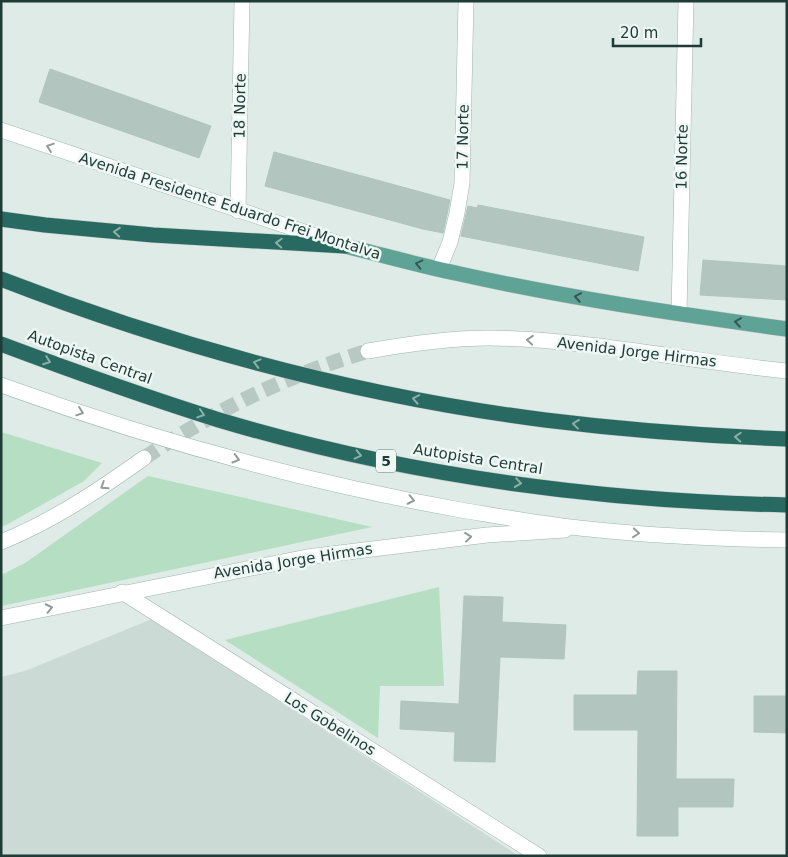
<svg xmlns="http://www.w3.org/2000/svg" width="788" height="857" font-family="'DejaVu Sans',sans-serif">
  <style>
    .built { fill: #ccdad5 }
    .green { fill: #b5dec3 }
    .building { fill: #b3c5bf; stroke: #b0c4be }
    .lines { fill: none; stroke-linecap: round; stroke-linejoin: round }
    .tertiary-tunnel { stroke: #b8c8c3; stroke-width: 15; stroke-dasharray: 15 8; stroke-linecap: butt }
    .minor-casing { stroke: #a1b3ae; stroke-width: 16 }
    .tertiary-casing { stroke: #a1b3ae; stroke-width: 16 }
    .secondary-casing { stroke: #9cb7af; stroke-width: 16 }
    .primary-casing { stroke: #c0c8c7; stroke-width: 16 }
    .motorway-casing { stroke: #c0c8c7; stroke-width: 16 }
    .minor { stroke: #fff; stroke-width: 15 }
    .tertiary { stroke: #fff; stroke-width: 15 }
    .secondary { stroke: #fff; stroke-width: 15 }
    .primary { stroke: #5fa397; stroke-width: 15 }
    .motorway { stroke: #286961; stroke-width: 15 }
    .oneway { stroke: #8e9d9a }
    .oneway2 { stroke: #8bb0aa }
    .oneway3 { stroke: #325a53 }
    .labels { text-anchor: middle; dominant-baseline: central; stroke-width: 5; stroke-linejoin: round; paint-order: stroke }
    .shield { fill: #eef7f3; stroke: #5c736f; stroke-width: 1 }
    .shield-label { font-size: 14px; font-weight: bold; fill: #1e3b36 }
    .street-label { font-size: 15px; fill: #1e3b36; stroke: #eef7f3 }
  </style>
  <rect width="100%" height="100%" fill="#deebe6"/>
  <path class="built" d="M 152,619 L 519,856 L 1,856 L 1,677 L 25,671 Z"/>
  <path class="green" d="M 1,432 L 102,463 L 84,481 L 8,524 L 1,527 Z
    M 148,476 L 372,527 L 1,606 L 1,575 L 25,563 Z
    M 439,587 L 444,686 L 380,686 L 378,738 L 225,640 Z"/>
  <path class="building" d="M 50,69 L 211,126 L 199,158 L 39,102 Z
    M 274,152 L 450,200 L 443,233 L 423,229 L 265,186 Z
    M 478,205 L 644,237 L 638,271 L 461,236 L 468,206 L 477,208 Z
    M 703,260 L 787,266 L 787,300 L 700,295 Z
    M 464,596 L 503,597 L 502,622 L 566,625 L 564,659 L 500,657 L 495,762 L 454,761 L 455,732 L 400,729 L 401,701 L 459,704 Z
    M 638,671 L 677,671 L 676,779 L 734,779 L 733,807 L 678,807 L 678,836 L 637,836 L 638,730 L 574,730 L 574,695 L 637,695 Z
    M 754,696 L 787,696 L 787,733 L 754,732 Z"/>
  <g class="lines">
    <path class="tertiary-tunnel" d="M 144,458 C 218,409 283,377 368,351"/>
    <g class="minor-casing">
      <path id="minor" d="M 238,211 L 242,1
        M 439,269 L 450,242 L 457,213 L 462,183 L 466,1
        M 679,313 L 686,1
        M 122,592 L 539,856"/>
    </g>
    <g class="tertiary-casing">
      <path id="tertiary" d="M 368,351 C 408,344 448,338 489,338 C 588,339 687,361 787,371
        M 1,542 C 53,521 99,490 144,458
        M 1,618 L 307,557 L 487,535 L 565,530"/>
    </g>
    <g class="secondary-casing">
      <path id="secondary" d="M 1,130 L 337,243
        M 1,385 C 150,439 305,482 461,510 C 503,517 546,525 589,529 C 655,536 721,539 787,540"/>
    </g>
    <g class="primary-casing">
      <path id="primary" d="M 345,246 C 383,255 421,266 460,274 C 568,298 677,314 787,329"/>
    </g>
    <g class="motorway-casing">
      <path id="motorway" d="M 1,219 L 45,225 L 153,235 L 345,246
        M 1,279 C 176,347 358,396 545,420 C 625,430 706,436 787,439
        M 1,344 C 73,371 146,397 219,420 C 403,475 596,501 787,505"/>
    </g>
    <use href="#minor" class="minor"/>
    <use href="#tertiary" class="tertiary"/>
    <use href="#secondary" class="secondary"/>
    <use href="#primary" class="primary"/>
    <use href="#motorway" class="motorway"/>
  </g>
  <defs><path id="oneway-chevron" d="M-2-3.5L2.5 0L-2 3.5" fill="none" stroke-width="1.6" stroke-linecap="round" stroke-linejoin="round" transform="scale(1.25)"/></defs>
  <g class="oneway">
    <use href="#oneway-chevron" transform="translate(50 147) rotate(-161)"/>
    <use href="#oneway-chevron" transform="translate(530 340) rotate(-175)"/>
    <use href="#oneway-chevron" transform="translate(80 412) rotate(19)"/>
    <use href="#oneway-chevron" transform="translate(236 459) rotate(16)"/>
    <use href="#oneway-chevron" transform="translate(104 486) rotate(147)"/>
    <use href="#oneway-chevron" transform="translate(411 500) rotate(12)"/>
    <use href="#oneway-chevron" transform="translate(636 533) rotate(5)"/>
    <use href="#oneway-chevron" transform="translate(468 537) rotate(-6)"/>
    <use href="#oneway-chevron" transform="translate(49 608) rotate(-12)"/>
  </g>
  <g class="oneway2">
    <use href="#oneway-chevron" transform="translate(117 232) rotate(-175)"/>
    <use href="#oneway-chevron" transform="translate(279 243) rotate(-177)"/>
    <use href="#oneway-chevron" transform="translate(47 361) rotate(21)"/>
    <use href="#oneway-chevron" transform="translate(257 363) rotate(-165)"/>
    <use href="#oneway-chevron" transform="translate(416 399) rotate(-169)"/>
    <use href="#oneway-chevron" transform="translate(201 414) rotate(18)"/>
    <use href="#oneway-chevron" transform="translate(576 424) rotate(-173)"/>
    <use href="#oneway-chevron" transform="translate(738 437) rotate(-177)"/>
    <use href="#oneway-chevron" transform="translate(358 455) rotate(13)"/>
    <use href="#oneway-chevron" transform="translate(518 483) rotate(8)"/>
  </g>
  <g class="oneway3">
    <use href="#oneway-chevron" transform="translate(419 264) rotate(-167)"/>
    <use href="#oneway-chevron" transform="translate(578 297) rotate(-170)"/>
    <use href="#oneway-chevron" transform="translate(738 322) rotate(-172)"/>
  </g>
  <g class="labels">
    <rect class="shield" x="376" y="449.5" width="20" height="23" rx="4"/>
    <g class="shield-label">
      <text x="386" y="461">5</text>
    </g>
    <g class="street-label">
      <text transform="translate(240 106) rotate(-89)">18 Norte</text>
      <text transform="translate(463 137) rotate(-89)">17 Norte</text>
      <text transform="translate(682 157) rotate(-89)">16 Norte</text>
      <text transform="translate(230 206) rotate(18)">Avenida Presidente Eduardo Frei Montalva</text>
      <text transform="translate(637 352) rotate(7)">Avenida Jorge Hirmas</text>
      <text transform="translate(90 357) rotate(20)">Autopista Central</text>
      <text transform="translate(478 459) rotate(9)">Autopista Central</text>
      <text transform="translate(293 561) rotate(-9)">Avenida Jorge Hirmas</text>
      <text transform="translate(330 724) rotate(32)">Los Gobelinos</text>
    </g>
  </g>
  <rect width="788" height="857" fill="none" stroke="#1e3b36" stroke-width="5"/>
  <path d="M613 38v8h88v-8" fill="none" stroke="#1e3b36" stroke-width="2.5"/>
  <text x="620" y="38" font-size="15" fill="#1e3b36" stroke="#eef7f3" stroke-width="4" paint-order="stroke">20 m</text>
</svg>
